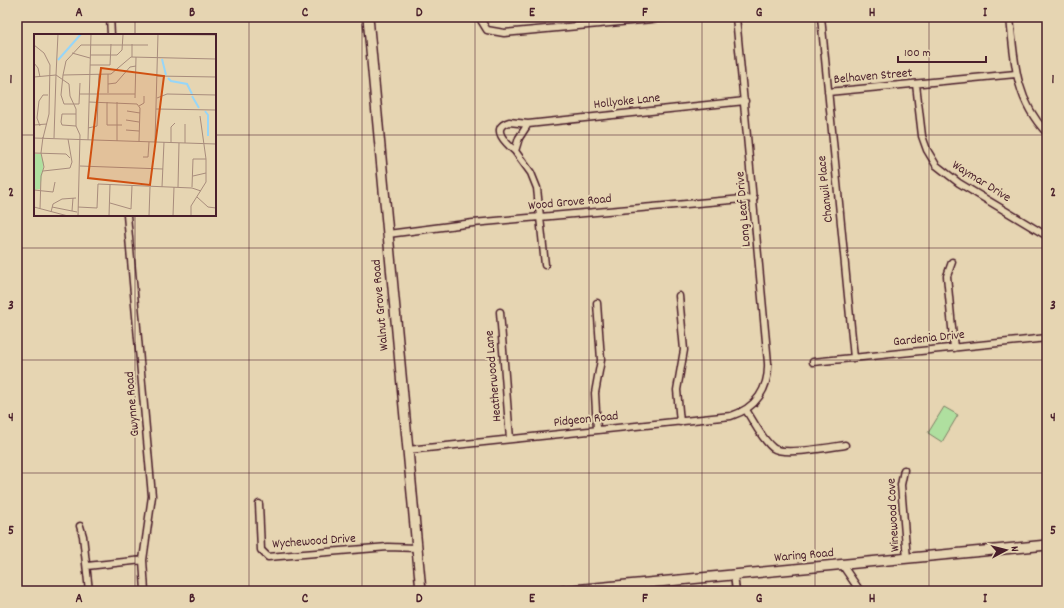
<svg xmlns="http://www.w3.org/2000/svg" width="1064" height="608" font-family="Dekko,sans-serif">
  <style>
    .green { fill: #afdf9f; stroke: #7c7f65 }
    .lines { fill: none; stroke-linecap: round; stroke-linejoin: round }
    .minor-casing { stroke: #4a1f2b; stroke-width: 9 }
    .secondary-casing { stroke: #4a1f2b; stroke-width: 12 }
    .minor { stroke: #e6d5b2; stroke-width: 6 }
    .secondary { stroke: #e6d5b2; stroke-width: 9 }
    .grid { fill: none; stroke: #4a1f2b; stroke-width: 1; stroke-opacity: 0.55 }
    .labels { text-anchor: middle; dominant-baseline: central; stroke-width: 4; stroke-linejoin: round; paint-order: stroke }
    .street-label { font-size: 13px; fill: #4a1f2b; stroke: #e6d5b2 }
    .inset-river { fill: none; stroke: #97d6f8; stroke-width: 2 }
    .inset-road { fill: none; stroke: #a88c7c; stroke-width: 1 }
    .view { fill: #d05011; fill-opacity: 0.15; stroke: #d05011; stroke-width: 2 }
    .inset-edge { fill: none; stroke: #4a1f2b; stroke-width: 2 }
    .neatline { fill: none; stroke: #4a1f2b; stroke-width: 1.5 }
    .grid-label { font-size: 13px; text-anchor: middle; font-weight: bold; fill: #4a1f2b }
  </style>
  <rect width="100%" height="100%" fill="#e6d5b2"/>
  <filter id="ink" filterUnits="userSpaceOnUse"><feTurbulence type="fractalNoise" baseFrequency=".025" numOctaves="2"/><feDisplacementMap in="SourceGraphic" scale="8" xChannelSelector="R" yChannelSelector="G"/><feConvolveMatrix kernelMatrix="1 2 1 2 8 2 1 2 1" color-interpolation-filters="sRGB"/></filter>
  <g filter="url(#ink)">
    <path class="green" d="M 944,407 L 958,415 L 942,442 L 928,433 Z"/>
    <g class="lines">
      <g class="minor-casing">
        <path id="minor" d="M 110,17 L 111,35
          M 479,17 L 487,30 L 504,33 L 673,17
          M 821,17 L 854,358
          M 1010,17 C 1014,60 1015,100 1047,133
          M 916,84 L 922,136 L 927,150 L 936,165 L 959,183 L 1047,236
          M 828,92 L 1016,74
          M 515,151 C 507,144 489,128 509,122 L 528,124
          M 127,215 L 152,496 L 143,560 L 145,591
          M 388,234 L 473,223 L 754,198
          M 952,262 L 947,276 L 954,348
          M 545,265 L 537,188 L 531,173 L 515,151 L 519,138 L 528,124 L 745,101
          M 679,296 L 684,350 L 677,390 L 680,422
          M 500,312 L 510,439
          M 813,362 L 1047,338
          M 746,410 C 754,422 761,438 773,448 C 783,456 831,447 845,445
          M 597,430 L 595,393 L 601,360 L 597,303
          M 408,450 L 731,416 C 756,408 769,389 768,363 L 736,17
          M 904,470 L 901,485 L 907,559
          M 259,504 L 261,550 L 268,557 L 388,547 L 417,548
          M 80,526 L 83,536 L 89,591
          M 87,566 L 143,560
          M 843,566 L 860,591
          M 734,575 L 736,591"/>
      </g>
      <g class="secondary-casing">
        <path id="secondary" d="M 368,17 L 421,591
          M 563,591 L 1047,545"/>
      </g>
      <use href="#minor" class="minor"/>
      <use href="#secondary" class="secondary"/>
    </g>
  </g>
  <path class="grid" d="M 135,17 L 135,35M 249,17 L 249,591M 362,17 L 362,591M 475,17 L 475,591M 589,17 L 589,591M 702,17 L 702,591M 815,17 L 815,591M 929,17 L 929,591M 17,135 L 35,135M 215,135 L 1047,135M 135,215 L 135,591M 17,248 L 1047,248M 17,360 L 1047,360M 17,473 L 1047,473"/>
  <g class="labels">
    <g class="street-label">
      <text transform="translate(873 77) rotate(-5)">Belhaven Street</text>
      <text transform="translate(627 102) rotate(-6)">Hollyoke Lane</text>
      <text transform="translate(981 182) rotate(32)">Waymar Drive</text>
      <text transform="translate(826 189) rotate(-96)">Chanwil Place</text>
      <text transform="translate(570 203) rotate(-5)">Wood Grove Road</text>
      <text transform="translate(744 209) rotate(-95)">Long Leaf Drive</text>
      <text transform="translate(381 305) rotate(-95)">Walnut Grove Road</text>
      <text transform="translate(929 339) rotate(-6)">Gardenia Drive</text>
      <text transform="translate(494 376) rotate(-95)">Heatherwood Lane</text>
      <text transform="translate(133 404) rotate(-95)">Gwynne Road</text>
      <text transform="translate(586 420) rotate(-6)">Pidgeon Road</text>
      <text transform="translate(894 515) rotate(-93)">Winewood Cove</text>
      <text transform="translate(314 542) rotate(-4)">Wychewood Drive</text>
      <text transform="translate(804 556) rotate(-5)">Waring Road</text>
    </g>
  </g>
  <g transform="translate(34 34)">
    <rect width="182" height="182" fill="#e6d5b2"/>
    <path d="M 0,120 L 7,120 L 10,129 L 6,155 L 0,156 Z" fill="#afdf9f"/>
    <path class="inset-river" d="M 128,25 L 132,41M 24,26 L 47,0M 134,44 L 137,47 L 153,50 L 158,60M 158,62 L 165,74M 171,77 L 174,81 L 174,102"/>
    <path class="inset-road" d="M 24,0 L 22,41 L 35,50 L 36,62 L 42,75 L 42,92 L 46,101 L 44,182M 73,0 L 182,1M 0,11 L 10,19 L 16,31 L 15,80 L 9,104M 38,19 L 56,24M 56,21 L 83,21 L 88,16 L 89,1M 98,23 L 98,10M 0,29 L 4,34 L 6,43M 56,31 L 76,31 L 77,10M 29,41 L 32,27 L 47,11 L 114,11M 123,42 L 182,43M 0,43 L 22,41 L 20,104M 46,49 L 45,70 L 30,70 L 27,61 L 29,41 L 77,40 L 97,23 L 182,25M 74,50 L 82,49 L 96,33 L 102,32M 74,59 L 74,40M 46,60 L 101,60M 101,64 L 102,23M 123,64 L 133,60 L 182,61M 55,68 L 103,70 L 106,74 L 105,107M 73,68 L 73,91 L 88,91M 105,72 L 110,69 L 110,62M 122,75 L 182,76M 93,77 L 106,79M 92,86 L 105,88M 0,91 L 13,90M 6,92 L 3,84 L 5,67 L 9,61 L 14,61M 42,92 L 28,91 L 27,88 L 28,80 L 42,80M 54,94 L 63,92 L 65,40M 92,96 L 105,97M 0,104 L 182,110M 54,106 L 57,0M 83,107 L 83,68M 121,108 L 124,0M 137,108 L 137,93 L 141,89M 151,109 L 151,90M 0,119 L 32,120 L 36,124M 109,123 L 114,123 L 115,108M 46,132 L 129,135M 9,137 L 36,134 L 38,128 L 34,105M 159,142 L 172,139M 128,153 L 130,108M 144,153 L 145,109M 158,153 L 159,125 L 172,125M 0,156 L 19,158 L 21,148M 163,163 L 174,173 L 182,174M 76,169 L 97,175 L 98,152M 0,173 L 34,182M 18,173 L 43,178M 44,173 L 63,174 L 64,150 L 158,154 L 167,157M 6,175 L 7,142 L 10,133 L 7,119 L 9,103M 38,177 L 39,164M 17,178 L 19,170 L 28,165 L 42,164M 75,182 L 76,151M 115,182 L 116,153M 139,182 L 140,153M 157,182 L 157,172 L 172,148 L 172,125 L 166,82M 182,182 L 182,161"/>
    <path class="view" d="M 67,34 L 130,42 L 116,151 L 54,144 Z"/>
    <rect width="182" height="182" class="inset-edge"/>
  </g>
  <rect width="1064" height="608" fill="none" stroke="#e6d5b2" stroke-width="44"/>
  <g transform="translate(1006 550) rotate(83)" stroke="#e6d5b2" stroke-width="3" paint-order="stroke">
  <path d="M0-3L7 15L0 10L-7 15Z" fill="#4a1f2b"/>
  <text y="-6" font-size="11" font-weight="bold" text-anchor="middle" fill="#4a1f2b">N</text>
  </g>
  <path d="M898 56v6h88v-6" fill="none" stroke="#4a1f2b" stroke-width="2"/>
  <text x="904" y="56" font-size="12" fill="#4a1f2b" stroke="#e6d5b2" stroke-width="3" paint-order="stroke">100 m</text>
  <rect x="22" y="22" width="1020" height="564" class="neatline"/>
  <g class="grid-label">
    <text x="79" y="16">A</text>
    <text x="192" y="16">B</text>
    <text x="305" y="16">C</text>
    <text x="419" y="16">D</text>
    <text x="532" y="16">E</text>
    <text x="645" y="16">F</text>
    <text x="759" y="16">G</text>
    <text x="872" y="16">H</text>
    <text x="985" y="16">I</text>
    <text x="11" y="83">1</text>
    <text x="1053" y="83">1</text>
    <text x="11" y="196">2</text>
    <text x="1053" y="196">2</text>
    <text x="11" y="309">3</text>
    <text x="1053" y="309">3</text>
    <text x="11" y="421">4</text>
    <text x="1053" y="421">4</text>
    <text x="11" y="534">5</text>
    <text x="1053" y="534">5</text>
    <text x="79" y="602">A</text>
    <text x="192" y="602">B</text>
    <text x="305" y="602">C</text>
    <text x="419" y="602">D</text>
    <text x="532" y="602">E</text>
    <text x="645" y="602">F</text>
    <text x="759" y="602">G</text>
    <text x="872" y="602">H</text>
    <text x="985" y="602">I</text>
  </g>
</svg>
